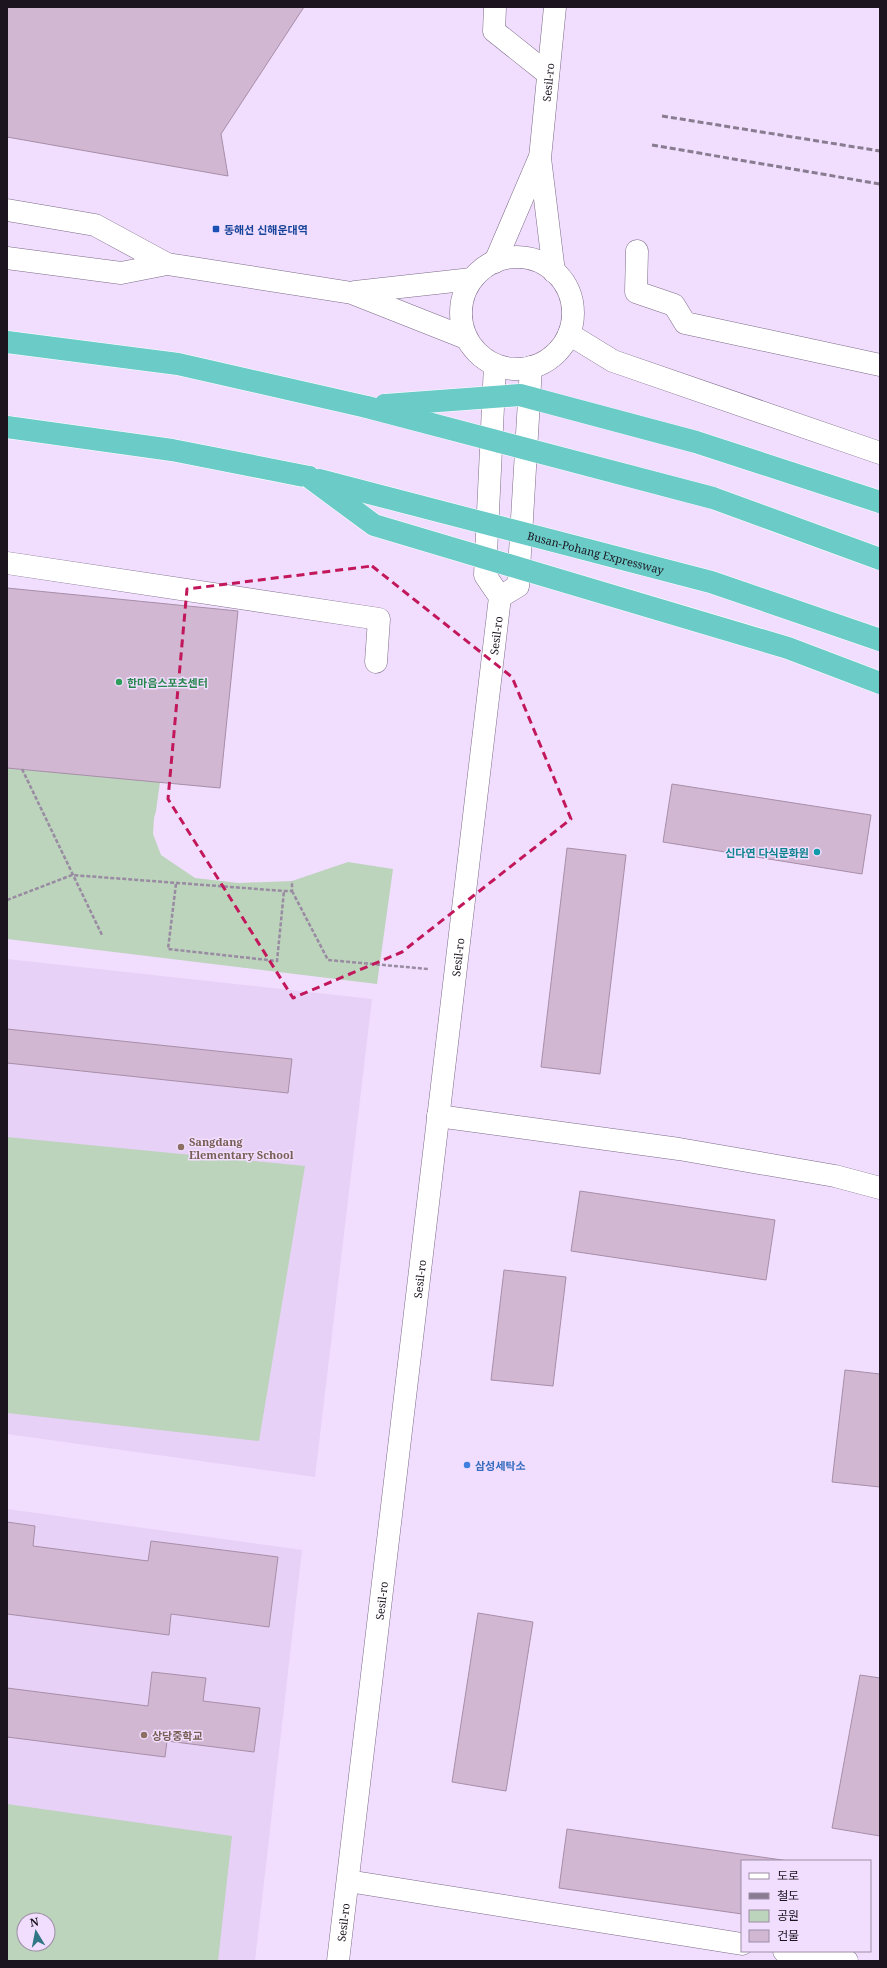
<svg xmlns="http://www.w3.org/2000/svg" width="887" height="1968" font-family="'Noto Serif','Noto Sans KR',serif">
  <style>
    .built { fill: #e8d1f7; fill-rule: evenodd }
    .green { fill: #bcd3bc; fill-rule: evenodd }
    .building { fill: #d1b7d2; stroke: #a78ea8 }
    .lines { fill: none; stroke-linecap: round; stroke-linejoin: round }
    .minor-casing { stroke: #7c6b87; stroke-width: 23 }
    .highway-casing { stroke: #fff; stroke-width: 23 }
    .path { stroke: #998ba2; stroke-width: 2.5; stroke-dasharray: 4 2; stroke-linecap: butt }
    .minor { stroke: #fff; stroke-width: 22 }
    .highway { stroke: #6acbc7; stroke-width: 22 }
    .rail { stroke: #897c91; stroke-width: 3; stroke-dasharray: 6 3; stroke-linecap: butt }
    .highway-bridge-casing { stroke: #fff; stroke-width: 23; stroke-linecap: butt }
    .highway-bridge { stroke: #6acbc7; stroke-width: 22 }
    .marked { fill: none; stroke: #c2185b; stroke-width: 3; stroke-dasharray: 8 5; stroke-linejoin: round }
    .transit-dot { fill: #1a4fb4; stroke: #f1defe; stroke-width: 1.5 }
    .leisure-dot { fill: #2e9e5b; stroke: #f1defe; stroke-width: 1.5 }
    .culture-dot { fill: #0f9aa8; stroke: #f1defe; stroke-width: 1.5 }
    .education-dot { fill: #8d6e63; stroke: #f1defe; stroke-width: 1.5 }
    .shop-dot { fill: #3f7fe0; stroke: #f1defe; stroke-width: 1.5 }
    .labels { text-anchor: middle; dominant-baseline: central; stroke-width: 3; stroke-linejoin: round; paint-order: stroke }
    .street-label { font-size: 11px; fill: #1c1520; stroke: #f1defe }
    .transit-label { font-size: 11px; font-weight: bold; fill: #164399; stroke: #f1defe; text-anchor: start }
    .leisure-label { font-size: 11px; font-weight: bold; fill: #27864d; stroke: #f1defe; text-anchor: start }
    .culture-label { font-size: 11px; font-weight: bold; fill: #0d838f; stroke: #f1defe; text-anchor: end }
    .education-label { font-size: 11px; font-weight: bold; fill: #785e54; stroke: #f1defe; text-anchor: start }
    .shop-label { font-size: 11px; font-weight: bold; fill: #366cbe; stroke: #f1defe; text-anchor: start }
  </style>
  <rect width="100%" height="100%" fill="#f1defe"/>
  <path class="built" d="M 7,959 L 372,999 L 315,1477 L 7,1434 Z
    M 7,1509 L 302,1550 L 255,1961 L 7,1961 ZM 24,1920 L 48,1920 L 48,1944 L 24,1944 Z"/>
  <path class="green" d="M 7,768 L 160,782 L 156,811 L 154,818 L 153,834 L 161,855 L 195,878 L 239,883 L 292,881 L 348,862 L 393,869 L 377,984 L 7,939 Z
    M 7,1137 L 305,1166 L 259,1441 L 7,1413 Z
    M 7,1804 L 232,1836 L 218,1961 L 7,1961 ZM 24,1920 L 48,1920 L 48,1944 L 24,1944 Z"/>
  <path class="building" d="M 7,7 L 304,7 L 221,134 L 228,176 L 7,137 Z
    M 7,588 L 238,611 L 220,788 L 7,768 Z
    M 672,784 L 871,815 L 862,874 L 663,842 Z
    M 567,848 L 626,855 L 600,1074 L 541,1067 Z
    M 7,1029 L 292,1059 L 288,1093 L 7,1063 Z
    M 580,1191 L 775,1220 L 766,1280 L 571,1251 Z
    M 504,1270 L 566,1277 L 553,1386 L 491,1380 Z
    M 845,1370 L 880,1374 L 880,1487 L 832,1482 Z
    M 7,1522 L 35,1526 L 33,1546 L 148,1561 L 151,1541 L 278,1557 L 269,1627 L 171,1614 L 169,1635 L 7,1614 Z
    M 478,1613 L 533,1622 L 506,1791 L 452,1782 Z
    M 152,1672 L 206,1678 L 203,1701 L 260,1708 L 254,1752 L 167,1741 L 165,1757 L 7,1737 L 7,1688 L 148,1706 Z
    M 860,1675 L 880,1678 L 880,1836 L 832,1828 Z
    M 567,1829 L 789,1861 L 742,1861 L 742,1914 L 559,1888 Z"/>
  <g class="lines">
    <g class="minor-casing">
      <g id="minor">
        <path d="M 495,7 L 494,31 L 548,74"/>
        <path d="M 7,210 L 95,225 L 167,264"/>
        <path d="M 637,251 L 636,292 L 674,305 L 685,323 L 880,365"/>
        <circle cx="517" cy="313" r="56"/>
        <path d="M 7,258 L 121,273 L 167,264 L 352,293 L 466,338"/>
        <path d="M 495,262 L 539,159"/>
        <path id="s1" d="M 554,272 L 540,158 L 555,7"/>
        <path d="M 355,292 L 472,279"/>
        <path d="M 569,334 L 613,361 L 880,453"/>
        <path d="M 7,563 L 379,619 L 376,662"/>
        <path d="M 500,597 L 518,586 L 531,367"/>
        <path d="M 438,1116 L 679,1149 L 835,1176 L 880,1188"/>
        <path d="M 348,1881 L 742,1944"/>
        <path d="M 784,1951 L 847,1961"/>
        <path id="s2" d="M 338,1961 L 500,597 L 485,575 L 495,365"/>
      </g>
    </g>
    <g class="highway-casing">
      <path id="highway" d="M 7,342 L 178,364 L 367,407
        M 7,427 L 172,450 L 309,477"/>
    </g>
    <path class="path" d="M 22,769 L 102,935
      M 176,884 L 168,949 L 277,961 L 284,891
      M 292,891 L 328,960 L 428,969
      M 7,900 L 72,875 L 284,891 L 292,891 L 292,881"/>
    <use href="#minor" class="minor"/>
    <use href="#highway" class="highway"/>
    <path class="rail" d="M 662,116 L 880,151
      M 652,145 L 880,184"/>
    <g class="highway-bridge-casing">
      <g id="highway-bridge">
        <path d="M 385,405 L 520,395 L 696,442 L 880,502"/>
        <path d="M 367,407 L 713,498 L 880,559"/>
        <path d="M 309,477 L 374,525 L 788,648 L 880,683"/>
        <path id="s3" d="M 319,480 L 711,582 L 880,640"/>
      </g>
    </g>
    <use href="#highway-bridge" class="highway-bridge"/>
  </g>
  <path class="marked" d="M 372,566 L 512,677 L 571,819 L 402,952 L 293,998 L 168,799 L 187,589 Z"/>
  <rect class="transit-dot" x="212" y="225" width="8" height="8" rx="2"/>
  <circle class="leisure-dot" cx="119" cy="682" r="4"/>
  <circle class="culture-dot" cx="817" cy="852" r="4"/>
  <g class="education-dot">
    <circle cx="181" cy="1147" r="4"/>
    <circle cx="144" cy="1735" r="4"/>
  </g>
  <circle class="shop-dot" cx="467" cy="1465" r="4"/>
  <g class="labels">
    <g class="street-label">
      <text stroke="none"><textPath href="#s1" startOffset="191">Sesil-ro</textPath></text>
      <text stroke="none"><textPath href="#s3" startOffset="286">Busan-Pohang Expressway</textPath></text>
      <text stroke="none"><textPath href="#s2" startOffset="1335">Sesil-ro</textPath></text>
      <text stroke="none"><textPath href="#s2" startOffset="1011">Sesil-ro</textPath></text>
      <text stroke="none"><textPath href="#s2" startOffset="687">Sesil-ro</textPath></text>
      <text stroke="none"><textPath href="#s2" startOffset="363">Sesil-ro</textPath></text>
      <text stroke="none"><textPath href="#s2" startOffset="39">Sesil-ro</textPath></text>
    </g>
    <g class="transit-label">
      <text x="224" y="229">동해선 신해운대역</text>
    </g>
    <g class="leisure-label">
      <text x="127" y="682">한마음스포츠센터</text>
    </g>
    <g class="culture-label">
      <text x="809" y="852">신다연 다식문화원</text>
    </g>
    <g class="education-label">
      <text x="189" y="1141">Sangdang<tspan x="189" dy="13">Elementary School</tspan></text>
      <text x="152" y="1735">상당중학교</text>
    </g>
    <g class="shop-label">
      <text x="475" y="1465">삼성세탁소</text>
    </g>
  </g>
  <rect width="887" height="1968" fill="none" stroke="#1c1520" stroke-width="16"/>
  <rect x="741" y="1860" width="130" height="92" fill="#f1defe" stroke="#9c8ea5"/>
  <rect x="749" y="1873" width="20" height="6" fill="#ffffff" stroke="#9c8ea5"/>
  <text x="777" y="1880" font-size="12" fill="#1c1520">도로</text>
  <rect x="749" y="1893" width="20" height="6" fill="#897c91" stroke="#9c8ea5"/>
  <text x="777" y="1900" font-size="12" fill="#1c1520">철도</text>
  <rect x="749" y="1910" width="20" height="12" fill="#bcd3bc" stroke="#9c8ea5"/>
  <text x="777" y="1920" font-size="12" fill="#1c1520">공원</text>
  <rect x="749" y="1930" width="20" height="12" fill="#d1b7d2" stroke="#9c8ea5"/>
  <text x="777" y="1940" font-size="12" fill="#1c1520">건물</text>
  <g transform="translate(36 1932) rotate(350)"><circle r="19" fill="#f1defe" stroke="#9c8ea5"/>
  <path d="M0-3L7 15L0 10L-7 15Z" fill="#317684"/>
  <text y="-6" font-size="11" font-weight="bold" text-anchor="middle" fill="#1c1520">N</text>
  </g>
</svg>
